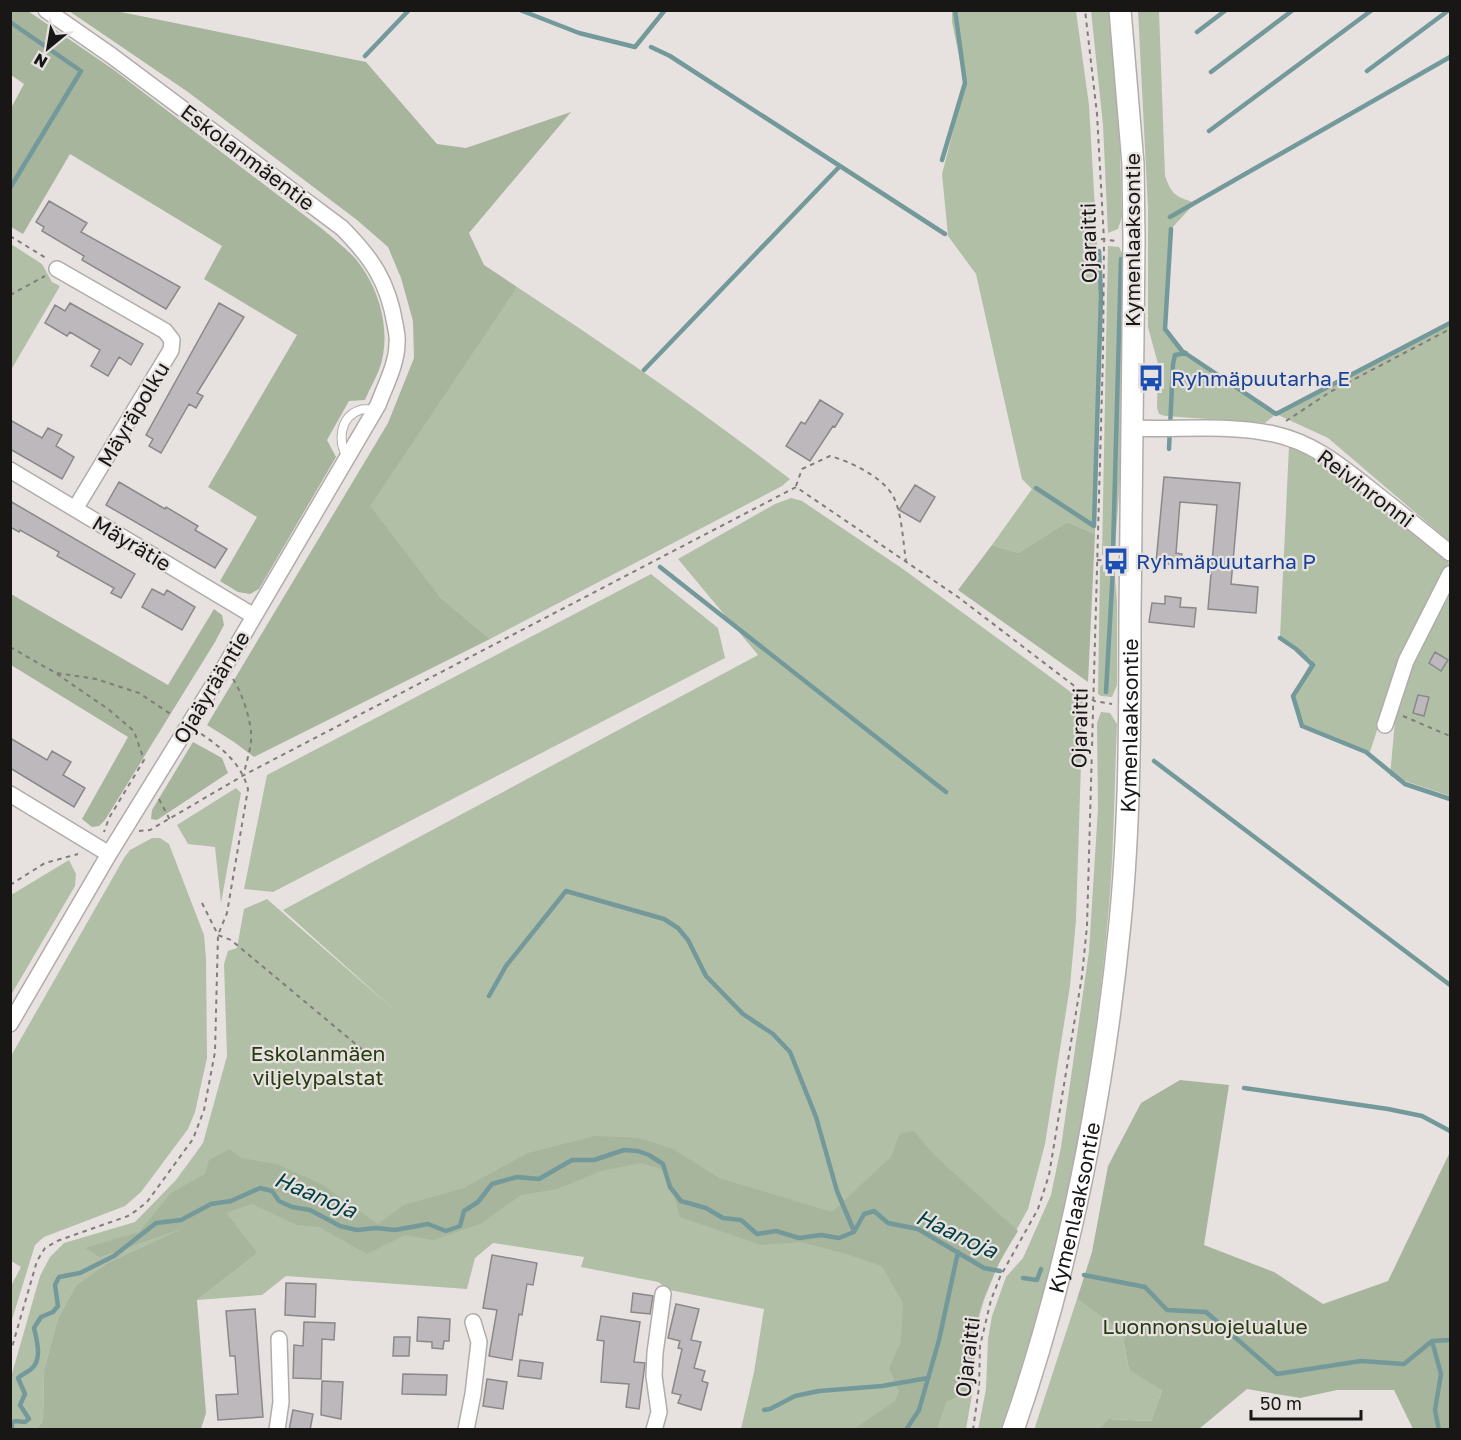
<svg xmlns="http://www.w3.org/2000/svg" width="1461" height="1440" font-family="'Golos Text',sans-serif">
  <style>
    .green { fill: #b1bfa7 }
    .forest { fill: #a6b59b }
    .lines { fill: none; stroke-linecap: round; stroke-linejoin: round }
    .stream { stroke: #74999b; stroke-width: 4.5 }
    .building { fill: #bcb8bc; stroke: #8b888b; stroke-width: 1.5 }
    .service-casing { stroke: #b1acaa; stroke-width: 10 }
    .minor-casing { stroke: #b1acaa; stroke-width: 18 }
    .secondary-casing { stroke: #b1acaa; stroke-width: 24 }
    .path { stroke: #807d7b; stroke-width: 2; stroke-dasharray: 4.5 4.5; stroke-linecap: butt }
    .service { stroke: #fff; stroke-width: 8 }
    .minor { stroke: #fff; stroke-width: 15 }
    .secondary { stroke: #fff; stroke-width: 21 }
    .labels { text-anchor: middle; dominant-baseline: central; stroke-width: 4.5; stroke-linejoin: round; paint-order: stroke }
    .street-label { font-size: 21px; fill: #181716; stroke: #e7e2e0 }
    .transit-label { font-size: 21px; fill: #164399; stroke: #e7e2e0; text-anchor: start }
    .park-label { font-size: 21px; fill: #273b11; stroke: #e7e2e0 }
    .water-label { font-size: 22px; font-style: italic; fill: #003f42; stroke: #e7e2e0 }
  </style>
  <rect width="100%" height="100%" fill="#e7e2e0"/>
  <path class="green" d="M 952,11 L 1076,11 L 1089,105 L 1100,296 L 1095,534 L 1067,522 L 1018,553 L 992,545 L 1032,489 L 1022,479 L 976,274 L 948,236 L 942,174 L 965,85 L 952,22 Z
    M 1091,11 L 1109,11 L 1120,149 L 1122,217 L 1118,229 L 1108,233 L 1103,125 Z
    M 1138,11 L 1159,11 L 1165,176 C 1172,195 1175,196 1195,203 L 1171,229 L 1165,329 L 1182,351 L 1276,414 L 1450,323 L 1450,542 L 1328,438 L 1276,414 L 1265,423 L 1165,416 L 1159,414 L 1157,408 L 1158,364 L 1148,327 L 1148,207 Z
    M 11,244 L 42,264 L 52,282 L 60,286 L 11,370 Z
    M 1108,246 L 1119,247 L 1122,253 L 1120,478 L 1115,549 L 1110,556 L 1102,555 Z
    M 517,287 C 610,348 702,411 790,479 L 782,486 L 490,639 L 439,596 L 347,502 Z
    M 1289,446 L 1324,462 L 1445,554 L 1450,567 L 1399,662 L 1370,752 L 1304,726 L 1292,696 L 1312,660 L 1280,637 Z
    M 791,498 L 802,501 L 903,569 L 1083,701 L 1076,920 L 1070,986 L 1045,1144 L 1028,1209 L 1001,1258 L 984,1300 L 976,1327 L 973,1389 L 966,1429 L 741,1429 L 754,1372 L 764,1309 L 670,1290 L 658,1282 L 581,1267 L 584,1257 L 493,1243 L 475,1258 L 467,1289 L 286,1276 L 262,1295 L 197,1300 L 258,1253 L 223,1211 L 107,1263 L 76,1285 L 58,1318 L 44,1370 L 43,1421 L 36,1429 L 11,1430 L 11,1377 L 40,1276 L 50,1257 L 64,1243 L 135,1222 L 176,1180 L 203,1143 L 227,1056 L 224,964 L 228,951 L 237,948 L 244,909 L 267,899 L 392,1008 L 283,910 L 758,655 L 678,559 L 775,504 Z
    M 1103,564 L 1114,566 L 1117,602 L 1117,685 L 1112,697 L 1101,696 L 1098,694 L 1100,567 Z
    M 651,574 L 718,628 L 725,658 L 273,892 L 244,889 L 267,775 Z
    M 1450,588 L 1450,796 L 1390,776 L 1396,710 L 1412,660 Z
    M 1101,712 L 1110,713 L 1117,724 C 1114,792 1114,861 1107,928 C 1097,1038 1078,1157 1052,1265 C 1039,1321 1019,1375 1001,1429 L 978,1430 L 986,1389 L 988,1339 L 992,1316 L 1006,1277 L 1023,1258 L 1051,1195 L 1061,1147 L 1089,951 L 1098,808 L 1097,723 Z
    M 236,788 L 241,793 L 221,903 L 215,847 L 188,844 L 177,825 Z
    M 152,838 L 160,838 L 169,844 L 204,935 L 206,958 L 207,1058 L 195,1112 L 188,1129 L 141,1192 L 125,1206 L 44,1237 L 35,1245 L 11,1323 L 11,1286 L 21,1267 L 11,1261 L 11,1056 L 124,858 L 130,850 Z
    M 69,860 L 76,874 L 75,886 L 11,995 L 11,895 Z
    M 1077,1299 L 1122,1332 L 1129,1370 L 1162,1389 L 1153,1421 L 1108,1419 L 1099,1429 L 1034,1430 Z"/>
  <path class="forest" d="M 11,10 L 28,11 L 114,70 L 321,228 C 332,237 343,246 353,256 C 379,285 393,332 379,370 C 375,380 369,390 365,400 L 349,401 L 327,440 L 336,457 L 259,589 L 250,594 L 238,592 L 220,581 L 257,517 L 208,487 L 297,335 L 204,279 L 222,246 L 70,154 L 23,234 L 11,227 L 11,108 L 24,84 L 11,75 Z
    M 69,11 L 116,11 L 366,62 L 437,144 L 466,148 L 571,112 L 469,233 L 484,265 L 517,287 L 370,506 L 439,596 L 490,639 L 254,757 L 234,742 L 207,725 L 388,423 L 414,358 L 413,321 L 401,278 L 388,247 L 357,220 L 188,92 Z
    M 1067,522 L 1095,534 L 1088,682 L 958,590 L 992,545 L 1018,553 Z
    M 11,594 L 168,685 L 214,609 L 222,615 L 224,625 L 215,642 L 105,820 L 99,826 L 92,827 L 82,819 L 128,737 L 11,665 Z
    M 193,742 L 222,758 L 228,773 L 157,820 L 151,819 L 152,810 Z
    M 1180,1080 L 1229,1085 L 1204,1245 L 1274,1272 L 1323,1304 L 1388,1281 L 1450,1152 L 1450,1429 L 1413,1429 L 1394,1390 L 1337,1390 L 1300,1398 L 1247,1389 L 1199,1429 L 1099,1429 L 1108,1419 L 1152,1421 L 1162,1390 L 1129,1370 L 1122,1332 L 1077,1299 L 1092,1252 L 1108,1166 L 1141,1103 Z
    M 914,1131 L 934,1155 L 1018,1231 C 1000,1260 981,1293 976,1328 C 973,1348 974,1369 973,1389 L 946,1402 L 937,1429 L 854,1429 L 895,1401 L 899,1391 L 889,1368 L 901,1342 L 903,1303 L 882,1266 L 843,1253 L 801,1242 L 761,1245 L 680,1217 L 668,1171 L 641,1163 L 601,1171 L 557,1189 L 521,1195 L 480,1224 L 433,1240 L 405,1235 L 367,1254 L 319,1227 L 297,1225 L 252,1204 L 226,1213 L 258,1253 L 197,1300 L 206,1413 L 201,1429 L 36,1429 L 43,1421 L 44,1370 L 58,1318 L 76,1285 L 107,1263 L 184,1228 L 100,1257 L 85,1248 L 139,1232 L 171,1193 L 205,1174 L 209,1160 L 230,1149 L 241,1158 L 276,1164 L 321,1184 L 378,1224 L 404,1205 L 464,1188 L 528,1153 L 595,1136 L 639,1138 L 673,1149 L 719,1178 L 832,1212 L 891,1157 L 900,1133 Z"/>
  <g class="lines">
    <path class="stream" d="M 520,10 L 579,33 L 635,47 L 665,10
      M 10,22 L 81,71 L 10,188
      M 1197,32 L 1226,10
      M 651,47 L 670,56 L 945,234
      M 365,56 L 409,10
      M 1367,71 L 1449,10
      M 1211,72 L 1293,10
      M 1209,131 L 1372,10
      M 942,160 L 965,83 L 955,10
      M 1170,217 L 1450,57
      M 1171,229 L 1165,329 L 1182,351 L 1276,414 L 1450,323
      M 644,370 L 840,166
      M 1169,449 L 1173,364 L 1175,355 L 1186,353
      M 1036,488 L 1094,526 L 1101,295 L 1099,251
      M 1113,551 L 1121,259
      M 660,567 L 946,792
      M 1280,638 L 1296,649 L 1313,665 L 1293,696 L 1302,726 L 1366,752 L 1405,784 L 1450,799
      M 1106,692 L 1113,568
      M 1154,761 L 1450,985
      M 489,996 L 506,966 L 566,891 L 664,919 L 678,928 L 688,940 L 706,976 L 743,1014 L 773,1034 L 790,1052 L 816,1117 L 837,1191 L 854,1231
      M 1244,1088 L 1388,1109 L 1422,1116 L 1450,1131
      M 1084,1275 L 1145,1287 L 1167,1310 L 1206,1312 L 1277,1374 L 1361,1361 L 1404,1364 L 1432,1341 L 1450,1340
      M 1023,1278 L 1037,1280 L 1041,1269
      M 1432,1341 L 1441,1374 L 1435,1410 L 1439,1430
      M 764,1410 L 770,1409 L 795,1396 L 819,1391 L 882,1386 L 928,1378
      M 12,1430 L 12,1423 L 15,1421 L 25,1422 L 29,1419 L 20,1405 L 25,1394 L 18,1378 C 22,1374 26,1373 30,1370 C 43,1361 37,1341 34,1328 L 41,1317 L 53,1312 L 58,1306 L 55,1285 L 59,1277 L 80,1273 L 114,1256 L 156,1223 L 181,1220 L 211,1204 L 231,1201 L 260,1188 L 272,1191 L 279,1201 L 292,1207 L 310,1210 L 340,1226 L 357,1230 L 376,1228 L 395,1230 L 428,1224 L 446,1231 L 460,1226 L 464,1211 L 478,1202 L 492,1184 L 517,1177 L 539,1179 L 572,1160 L 594,1160 L 624,1150 L 638,1151 L 649,1155 L 663,1164 L 670,1187 L 681,1201 L 706,1208 L 723,1218 L 741,1220 L 757,1234 L 776,1231 L 799,1238 L 821,1235 L 839,1238 L 854,1232 L 864,1214 L 874,1211 L 888,1223 L 918,1229 L 984,1268 L 1000,1271
      M 906,1430 L 919,1410 L 939,1340 L 958,1252"/>
  </g>
  <path class="building" d="M 49,201 L 87,223 L 81,232 L 180,287 L 166,309 L 82,260 L 84,256 L 42,231 L 44,227 L 36,222 Z
    M 70,303 L 143,344 L 131,365 L 119,357 L 108,376 L 91,366 L 100,350 L 70,332 L 67,336 L 45,323 L 55,305 L 65,311 Z
    M 219,303 L 244,317 L 197,393 L 203,396 L 196,408 L 189,404 L 161,453 L 149,446 L 153,439 L 146,435 Z
    M 820,400 L 843,414 L 835,427 L 833,426 L 810,461 L 786,446 L 801,422 L 805,424 Z
    M 10,420 L 42,438 L 48,428 L 62,435 L 56,446 L 74,457 L 62,479 L 10,449 Z
    M 1164,477 L 1240,483 L 1231,584 L 1258,587 L 1256,613 L 1208,609 L 1217,505 L 1180,502 L 1176,553 L 1182,554 L 1180,565 L 1156,563 Z
    M 119,482 L 165,509 L 166,507 L 198,526 L 195,530 L 227,549 L 215,568 L 106,505 Z
    M 915,485 L 935,497 L 920,522 L 899,510 Z
    M 10,501 L 135,574 L 121,598 L 111,593 L 114,588 L 57,556 L 59,552 L 20,530 L 19,532 L 10,527 Z
    M 152,589 L 164,595 L 167,590 L 195,607 L 182,630 L 142,607 Z
    M 1165,596 L 1181,598 L 1180,607 L 1196,608 L 1194,627 L 1149,622 L 1152,603 L 1165,604 Z
    M 1435,652 L 1448,660 L 1441,671 L 1429,663 Z
    M 1418,695 L 1429,697 L 1424,716 L 1413,713 Z
    M 10,738 L 47,760 L 52,751 L 71,762 L 63,775 L 85,788 L 74,807 L 10,768 Z
    M 492,1255 L 537,1263 L 533,1285 L 527,1284 L 522,1315 L 519,1314 L 512,1360 L 489,1356 L 497,1310 L 483,1308 Z
    M 286,1283 L 316,1284 L 315,1317 L 285,1315 Z
    M 633,1293 L 653,1296 L 650,1314 L 631,1312 Z
    M 676,1304 L 699,1309 L 691,1340 L 701,1342 L 694,1368 L 705,1371 L 702,1381 L 708,1383 L 701,1410 L 678,1403 L 681,1395 L 672,1393 L 682,1349 L 678,1348 L 680,1341 L 668,1338 Z
    M 255,1309 L 263,1417 L 218,1420 L 216,1395 L 238,1394 L 235,1356 L 230,1356 L 226,1311 Z
    M 601,1316 L 640,1322 L 634,1362 L 645,1363 L 639,1409 L 626,1407 L 629,1384 L 601,1382 L 604,1341 L 597,1340 Z
    M 418,1317 L 450,1319 L 449,1341 L 444,1341 L 443,1349 L 432,1348 L 432,1342 L 417,1341 Z
    M 304,1322 L 335,1323 L 334,1340 L 322,1339 L 321,1379 L 293,1378 L 294,1345 L 303,1346 Z
    M 394,1337 L 410,1337 L 409,1356 L 393,1356 Z
    M 520,1360 L 543,1363 L 541,1379 L 518,1376 Z
    M 403,1374 L 447,1375 L 446,1395 L 402,1394 Z
    M 487,1379 L 507,1382 L 503,1409 L 483,1406 Z
    M 322,1381 L 343,1382 L 341,1419 L 321,1415 Z
    M 293,1410 L 313,1414 L 310,1430 L 289,1430 Z"/>
  <g class="lines">
    <g class="service-casing">
      <path id="service" d="M 347,457 C 338,442 339,417 360,410 C 364,408 370,410 375,410"/>
    </g>
    <g class="minor-casing">
      <path id="minor" d="M 57,269 L 165,331 L 172,340 L 171,350 L 75,509
        M 1132,428 C 1179,430 1228,424 1274,434 C 1316,443 1346,470 1379,496 C 1403,515 1427,534 1450,553
        M 10,470 L 254,616
        M 1385,725 L 1406,661 L 1450,574
        M 10,794 L 109,854
        M 10,1024 L 109,854 L 225,666 L 378,405 C 385,386 397,364 397,343 C 398,337 396,330 395,324 C 388,282 372,258 342,228 L 112,56 L 46,10
        M 277,1430 L 281,1402 L 279,1339
        M 466,1430 L 473,1394 L 479,1342 L 473,1322
        M 654,1430 L 659,1412 L 654,1376 L 655,1353 L 663,1294"/>
    </g>
    <g class="secondary-casing">
      <g id="secondary">
        <path id="s1" d="M 1013,1430 C 1070,1266 1103,1095 1120,923 C 1130,821 1130,717 1130,615 C 1132,490 1133,365 1134,241 L 1133,164 L 1120,10"/>
      </g>
    </g>
    <path class="path" d="M 10,236 L 46,258
      M 1092,238 L 1116,241
      M 10,295 L 45,276
      M 1286,421 L 1330,392 L 1450,329
      M 796,486 L 802,469 L 830,456 C 849,461 883,477 893,496 C 902,512 903,543 906,561
      M 1097,560 L 1113,561
      M 10,647 L 54,672 L 108,709 L 134,731 L 144,760 L 109,818 L 104,832
      M 57,673 L 96,679 L 139,693 L 172,715
      M 233,679 C 242,692 253,725 251,741 C 250,752 246,763 244,774
      M 1403,716 L 1450,736
      M 159,799 L 170,820
      M 139,831 L 150,830 L 244,775 L 796,487 L 958,597 L 1094,701 L 1112,704
      M 10,885 L 45,863 L 78,854
      M 202,903 L 218,935 L 231,940 L 364,1051
      M 10,1354 L 37,1261 L 45,1248 L 57,1241 L 128,1216 L 137,1210 L 147,1202 L 193,1139 L 204,1110 L 215,1052 L 218,935 L 227,913 L 248,789 C 241,763 222,748 200,733
      M 973,1430 L 979,1387 L 980,1346 L 991,1300 L 1000,1277 L 1038,1209 L 1049,1175 L 1082,976 L 1087,926 L 1103,354 L 1104,240 L 1097,114 L 1085,10"/>
    <use href="#service" class="service"/>
    <use href="#minor" class="minor"/>
    <use href="#secondary" class="secondary"/>
  </g>
  <defs>
    <g id="bus-bare" transform="scale(2.07)"><path d="M-5-6H5V4H4V6H2V4H-2V6H-4V4H-5ZM-3.5-4V0h7V-4ZM-3.5 1.2v1.5H-2V1.2ZM2 1.2v1.5H3.5V1.2Z" fill="#1a4fb4" stroke="#e7e2e0" stroke-width="2.5" paint-order="stroke"/></g>
  </defs>
  <g fill-rule="evenodd">
    <use href="#bus-bare" x="1151" y="378"/>
    <use href="#bus-bare" x="1116" y="561"/>
  </g>
  <g class="labels">
    <g class="street-label">
      <text transform="translate(248 157) rotate(37)">Eskolanmäentie</text>
      <text transform="translate(1132 240) rotate(-90)">Kymenlaaksontie</text>
      <text transform="translate(1088 243) rotate(-91)">Ojaraitti</text>
      <text transform="translate(133 414) rotate(-59)">Mäyräpolku</text>
      <text transform="translate(1366 488) rotate(37)">Reivinronni</text>
      <text transform="translate(132 543) rotate(31)">Mäyrätie</text>
      <text transform="translate(211 687) rotate(-59)">Ojaäyrääntie</text>
      <text stroke="none"><textPath href="#s1" startOffset="717">Kymenlaaksontie</textPath></text>
      <text transform="translate(1079 728) rotate(-89)">Ojaraitti</text>
      <text stroke="none"><textPath href="#s1" startOffset="231">Kymenlaaksontie</textPath></text>
      <text transform="translate(967 1357) rotate(-83)">Ojaraitti</text>
    </g>
    <g class="transit-label">
      <text x="1171" y="378">Ryhmäpuutarha E</text>
      <text x="1136" y="561">Ryhmäpuutarha P</text>
    </g>
    <g class="park-label">
      <text x="318" y="1053">Eskolanmäen<tspan x="318" dy="24">viljelypalstat</tspan></text>
      <text x="1205" y="1326">Luonnonsuojelualue</text>
    </g>
    <g class="water-label">
      <text transform="translate(316 1194) rotate(23)">Haanoja</text>
      <text transform="translate(957 1233) rotate(25)">Haanoja</text>
    </g>
  </g>
  <rect width="1461" height="1440" fill="none" stroke="#181716" stroke-width="24"/>
  <g transform="translate(48 48) rotate(210)" stroke="#e7e2e0" stroke-width="4.5" paint-order="stroke">
  <path d="M0-4.5L10 22L0 15L-10 22Z" fill="#181716"/>
  <text y="-9" font-size="16" font-weight="bold" text-anchor="middle" fill="#181716">N</text>
  </g>
  <path d="M1251 1410v9h110v-9" fill="none" stroke="#181716" stroke-width="3"/>
  <text x="1260" y="1410" font-size="18" fill="#181716" stroke="#e7e2e0" stroke-width="4.5" paint-order="stroke">50 m</text>
</svg>
